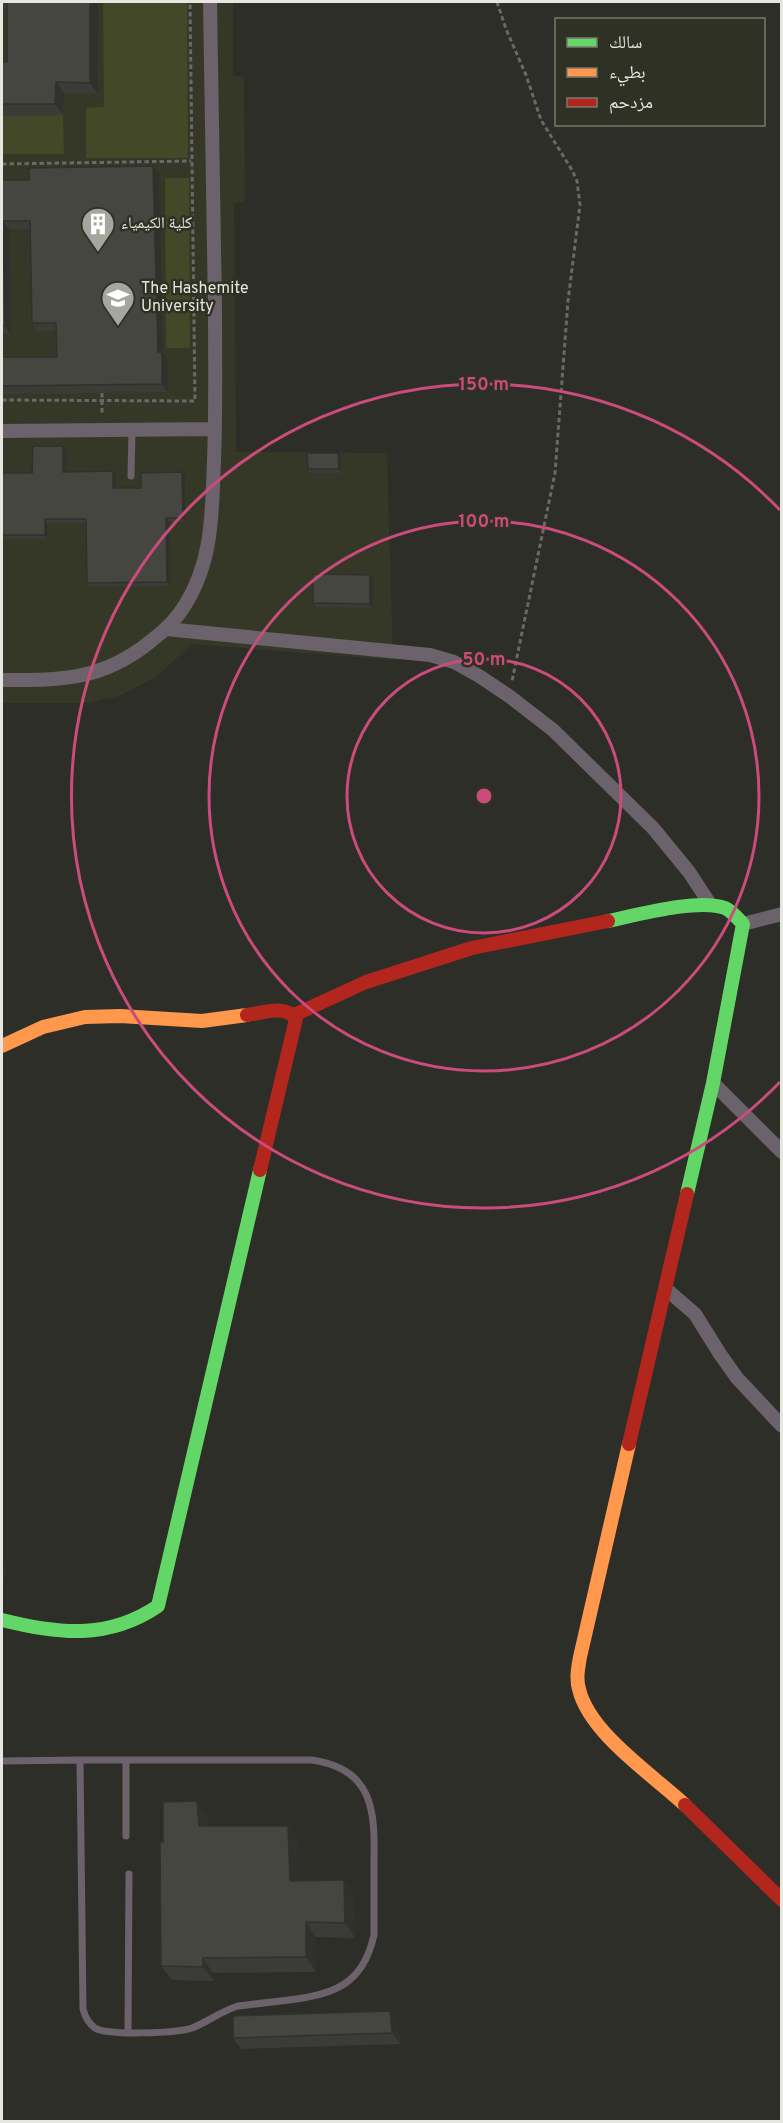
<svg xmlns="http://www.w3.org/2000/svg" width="783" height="2123" font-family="Overpass,'Noto Naskh Arabic',sans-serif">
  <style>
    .built { fill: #363827 }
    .green { fill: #434828 }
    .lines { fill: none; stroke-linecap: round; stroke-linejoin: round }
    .path { stroke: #6d676b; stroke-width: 3; stroke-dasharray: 4.5 3; stroke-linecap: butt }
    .lane { stroke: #6c626b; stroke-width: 7 }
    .street { stroke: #6c626b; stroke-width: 14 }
    .fast { stroke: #63d668; stroke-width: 14 }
    .slow { stroke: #ff974d; stroke-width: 14 }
    .jam { stroke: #b3261e; stroke-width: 14 }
    .wall { fill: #3b3c37 }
    .shaded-wall { fill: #30312d }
    .building { fill: #454640; stroke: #30312d; stroke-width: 1.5 }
    .ring { fill: none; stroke: #cb4c7c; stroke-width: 3 }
    .labels { text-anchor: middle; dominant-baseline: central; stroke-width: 5; stroke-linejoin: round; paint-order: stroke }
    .poi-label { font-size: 16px; fill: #e6e8e0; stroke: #2f3124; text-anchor: start }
    .centre { fill: #cb4c7c; stroke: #2f3124; stroke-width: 3 }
    .ring-label { font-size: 18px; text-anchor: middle; font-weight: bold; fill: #cb4c7c; stroke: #2f3124; stroke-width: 5; stroke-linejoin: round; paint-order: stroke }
  </style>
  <rect width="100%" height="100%" fill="#2d2e27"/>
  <path class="built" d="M 2,2 L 233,2 L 233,76 L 244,77 L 245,202 L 234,203 L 236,452 L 387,453 L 393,660 L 192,644 L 156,677 L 119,696 L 87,703 L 2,703 Z"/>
  <path class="green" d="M 103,2 L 187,2 L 188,158 L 86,158 L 86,108 L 104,107 Z
    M 63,115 L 64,154 L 2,154 L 2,116 Z
    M 165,178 L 189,178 L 190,348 L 166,348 Z"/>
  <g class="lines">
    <path class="path" d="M 497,2 L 506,29 L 526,75 L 541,120 L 572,170 L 577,181 L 580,205 L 568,301 L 555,473 L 512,681
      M 2,164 L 191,161
      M 102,393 L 102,415
      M 2,400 L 195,401 L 190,2"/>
    <path class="lane" d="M 131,476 L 132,429
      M 80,1760 L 312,1760 C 373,1769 375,1810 374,1861 C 374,1886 374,1911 374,1935 C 363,1985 334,1994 289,2000 C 272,2002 255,2004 238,2006 C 221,2011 208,2022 192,2028 C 177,2033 108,2036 95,2028 C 88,2023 85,2017 83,2009 Z
      M 126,1760 L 126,1836
      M 2,1761 L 80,1760
      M 128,2032 L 129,1874"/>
    <path class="street" d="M 2,431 L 215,429
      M 166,629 L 430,655 L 454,662 L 479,676 L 509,696 L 553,730 L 653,828 L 689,872 L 710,904
      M 2,680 C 61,680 102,681 151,641 C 164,631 177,619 185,605 C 213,561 212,511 214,460 C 216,410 215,360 215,310 C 214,207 212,104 210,2
      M 743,924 L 782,914
      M 713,1083 L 782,1152
      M 666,1289 L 695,1314 L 720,1354 L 737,1378 L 782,1426"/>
    <path class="fast" d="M 608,921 C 637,915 699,898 725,908 C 732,911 738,919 743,924 L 713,1083 L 687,1194
      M 2,1620 C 58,1634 108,1640 158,1606 L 260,1170"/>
    <path class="slow" d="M 2,1046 L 43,1027 L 85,1017 L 120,1016 L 202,1021 L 247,1015
      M 629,1444 L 580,1657 C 578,1668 576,1679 579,1689 C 589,1733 653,1775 685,1805"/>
    <path class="jam" d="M 247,1015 C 263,1013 285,1004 296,1019 L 260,1170
      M 294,1015 L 366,982 L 472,948 L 608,921
      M 629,1444 L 687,1194
      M 685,1805 L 782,1900"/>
  </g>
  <path class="wall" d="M 2,2 L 98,2 L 98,94 L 64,93 L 63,115 L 2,116 L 2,62 L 7,62 L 7,9 L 2,9 Z
    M 159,174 L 163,353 L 167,359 L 168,392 L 2,394 L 2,357 L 57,357 L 57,331 L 38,331 L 32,323 L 30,229 L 9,229 L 10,334 L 2,334 L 2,180 L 29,180 Z
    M 66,450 L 66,472 L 116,475 L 116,488 L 141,488 L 182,472 L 185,476 L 185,522 L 169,522 L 170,586 L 90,587 L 87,583 L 86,523 L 47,523 L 47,539 L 2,539 L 2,473 L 32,473 Z
    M 341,457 L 341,473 L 310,473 L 308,469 Z
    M 370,575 L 373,579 L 372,608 L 316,607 L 313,603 Z
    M 197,1801 L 207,1816 L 208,1826 L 299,1841 L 300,1881 L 354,1894 L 355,1938 L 316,1937 L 316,1972 L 213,1973 L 214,1981 L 172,1980 L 161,1966 L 163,1842 Z
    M 390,2011 L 398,2022 L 400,2044 L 241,2049 L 233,2038 Z"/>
  <path class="shaded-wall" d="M 90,2 L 98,2 L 98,94 L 90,83 Z
    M 56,82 L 64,93 L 63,115 L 55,104 Z
    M 153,166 L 159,174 L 163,353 L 167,359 L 168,392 L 162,384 L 158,352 Z
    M 3,221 L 9,229 L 10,334 L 5,326 Z
    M 63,446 L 66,450 L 66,476 L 63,472 Z
    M 338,453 L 341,457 L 341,473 L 339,469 Z
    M 113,471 L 116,475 L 116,492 L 113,488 Z
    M 182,472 L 185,476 L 185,522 L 183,518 Z
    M 166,518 L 169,522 L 170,586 L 167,582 Z
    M 45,519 L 47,523 L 47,539 L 45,535 Z
    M 370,575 L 373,579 L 372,608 L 370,604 Z
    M 2,1560 L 7,1567 L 2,1591 Z
    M 197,1801 L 207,1816 L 209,1840 L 199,1826 Z
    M 288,1826 L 299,1841 L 301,1896 L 290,1881 Z
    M 344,1880 L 354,1894 L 355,1938 L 345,1923 Z
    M 306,1922 L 316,1937 L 316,1972 L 306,1957 Z
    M 203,1958 L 213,1973 L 214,1981 L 203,1967 Z
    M 390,2011 L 398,2022 L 400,2044 L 392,2033 Z"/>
  <path class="building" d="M 7,2 L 90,2 L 90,83 L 56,82 L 55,104 L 2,104 L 2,62 L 7,62 Z
    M 153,166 L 158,352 L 162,352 L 162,384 L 2,386 L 2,357 L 57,357 L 56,323 L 32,323 L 30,221 L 3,221 L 5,326 L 2,326 L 2,180 L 29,180 L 29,168 Z
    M 33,446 L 63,446 L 63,472 L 113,471 L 113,488 L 141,488 L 141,473 L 182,472 L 183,518 L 166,518 L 167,582 L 87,583 L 86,519 L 45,519 L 45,535 L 2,535 L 2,473 L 32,473 Z
    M 307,453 L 338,453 L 339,469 L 308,469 Z
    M 313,574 L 370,575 L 370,604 L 313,603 Z
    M 197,1801 L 199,1826 L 288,1826 L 290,1881 L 344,1880 L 345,1923 L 306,1922 L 306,1957 L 203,1958 L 203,1967 L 161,1966 L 160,1842 L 163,1842 L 163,1802 Z
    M 390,2011 L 392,2033 L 233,2038 L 233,2016 Z"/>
  <g class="ring">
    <circle cx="484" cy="796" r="137"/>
    <circle cx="484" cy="796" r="275"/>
    <path d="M780 1082A412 412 0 1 1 780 510"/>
  </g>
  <defs>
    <g id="building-pin" transform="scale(1.725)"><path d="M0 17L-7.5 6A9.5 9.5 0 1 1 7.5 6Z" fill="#a5a79f" stroke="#2f3124"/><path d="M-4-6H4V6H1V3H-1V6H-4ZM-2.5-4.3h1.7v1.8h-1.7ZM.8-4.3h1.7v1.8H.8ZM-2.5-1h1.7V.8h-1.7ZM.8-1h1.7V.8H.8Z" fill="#fff"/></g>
    <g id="university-pin" transform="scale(1.725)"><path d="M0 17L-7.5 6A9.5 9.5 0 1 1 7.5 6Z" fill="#a5a79f" stroke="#2f3124"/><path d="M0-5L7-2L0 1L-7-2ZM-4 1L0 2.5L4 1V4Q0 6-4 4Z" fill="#fff"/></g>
  </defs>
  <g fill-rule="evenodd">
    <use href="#building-pin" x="98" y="224"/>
    <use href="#university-pin" x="118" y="298"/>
  </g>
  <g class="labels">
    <g class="poi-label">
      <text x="121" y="224">كلية الكيمياء</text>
      <text x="141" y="289">The Hashemite<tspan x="141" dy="18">University</tspan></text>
    </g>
  </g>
  <circle cx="484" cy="796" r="9" class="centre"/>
  <g class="ring-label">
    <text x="484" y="390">150 m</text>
    <text x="484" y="527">100 m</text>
    <text x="484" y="665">50 m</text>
  </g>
  <rect width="783" height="2123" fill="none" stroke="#e6e8e0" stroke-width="6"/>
  <rect x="555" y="18" width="210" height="108" fill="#2f3124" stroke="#787a6f" stroke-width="1.5"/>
  <rect x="567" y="38" width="30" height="9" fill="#63d668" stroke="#787a6f" stroke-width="1.5"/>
  <text x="609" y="48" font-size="18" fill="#e6e8e0">سالك</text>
  <rect x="567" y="68" width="30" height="9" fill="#ff974d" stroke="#787a6f" stroke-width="1.5"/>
  <text x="609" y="78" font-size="18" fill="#e6e8e0">بطيء</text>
  <rect x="567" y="98" width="30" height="9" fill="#b3261e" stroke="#787a6f" stroke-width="1.5"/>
  <text x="609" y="108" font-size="18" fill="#e6e8e0">مزدحم</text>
</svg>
